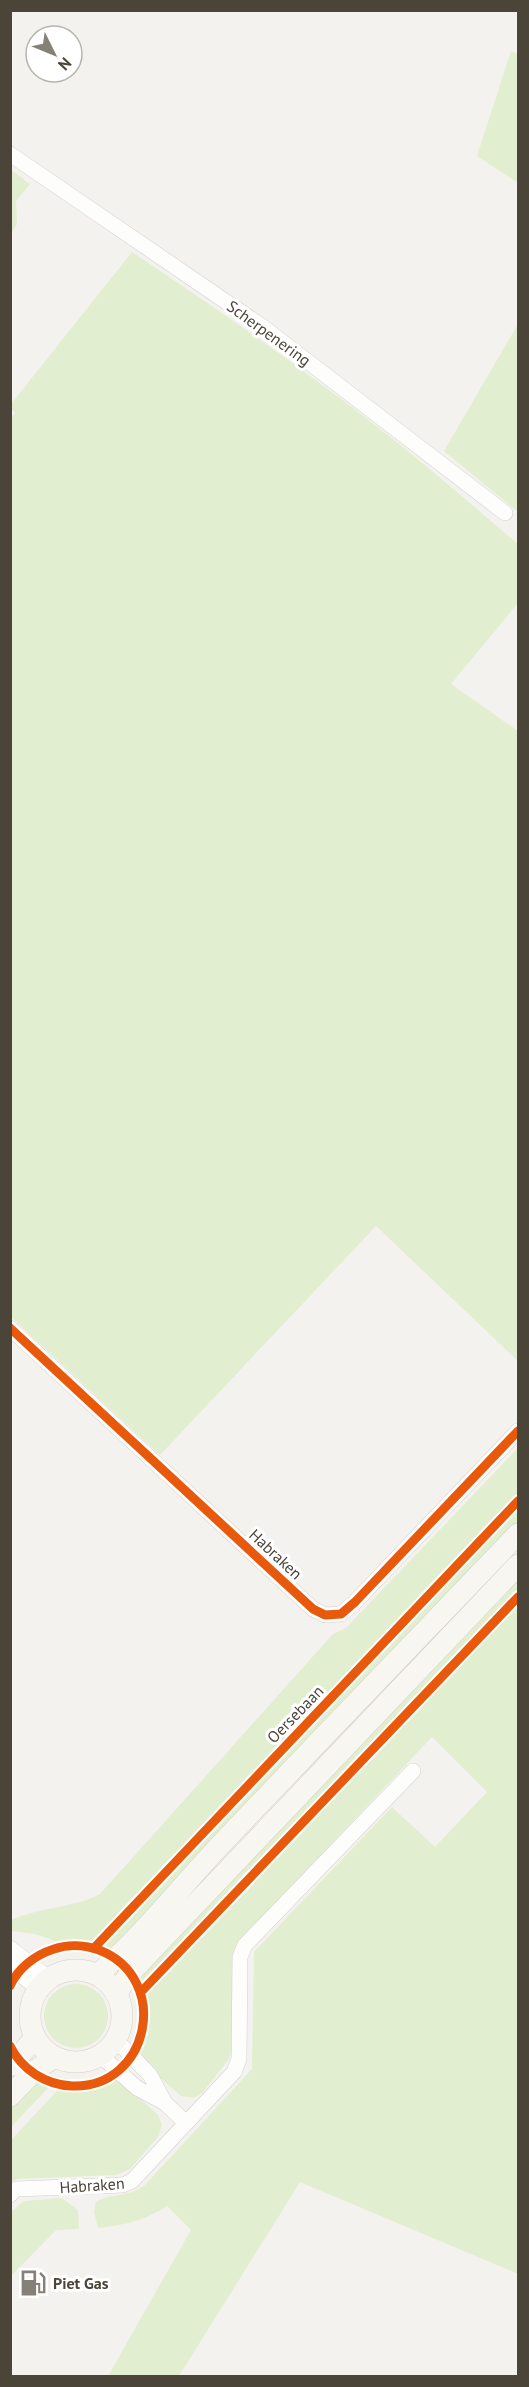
<svg xmlns="http://www.w3.org/2000/svg" width="529" height="2387" font-family="'PT Sans',sans-serif">
  <style>
    .green { fill: #e1eecf }
    .lines { fill: none; stroke-linecap: round; stroke-linejoin: round }
    .minor-casing { stroke: #d2d0cb; stroke-width: 16 }
    .secondary-casing { stroke: #d3cfc5; stroke-width: 22 }
    .minor { stroke: #fdfdfc; stroke-width: 15 }
    .secondary { stroke: #f7f6f1; stroke-width: 21 }
    .cycleway-casing { stroke: #fff; stroke-width: 13 }
    .cycleway { stroke: #e8590c; stroke-width: 9 }
    .labels { text-anchor: middle; dominant-baseline: central; stroke-width: 6; stroke-linejoin: round; paint-order: stroke }
    .street-label { font-size: 16px; fill: #4b4439; stroke: #fff }
    .poi-label { font-size: 16px; font-weight: bold; fill: #4b4439; stroke: #fff; text-anchor: start }
  </style>
  <rect width="100%" height="100%" fill="#f4f2ee"/>
  <path class="green" d="M 511,51 L 518,54 L 518,183 L 477,156 Z
    M 11,170 L 30,184 L 16,201 L 17,224 L 11,233 Z
    M 132,252 C 223,313 314,376 399,444 C 440,477 479,511 518,544 L 518,603 L 451,684 L 518,731 L 518,1361 L 376,1226 L 160,1455 L 10,1316 L 10,419 L 15,413 L 11,408 L 11,404 Z
    M 518,324 L 518,512 L 444,451 Z
    M 518,1448 L 518,1493 L 95,1940 L 87,1943 L 62,1943 L 35,1934 L 11,1931 L 11,1920 C 40,1907 74,1908 100,1894 L 333,1634 L 346,1628 Z
    M 518,1509 L 518,1528 L 117,1955 L 101,1947 Z
    M 518,1576 L 518,1594 L 143,1985 L 137,1975 Z
    M 518,1605 L 518,2274 L 300,2182 L 179,2376 L 108,2376 L 191,2230 L 167,2206 C 144,2221 124,2225 98,2228 L 94,2212 L 96,2202 C 113,2192 128,2198 145,2185 L 252,2069 L 254,1952 L 392,1807 L 435,1847 L 487,1792 L 432,1737 L 236,1945 L 233,1956 L 233,2047 L 229,2059 L 202,2093 L 194,2098 L 181,2096 L 137,2057 C 148,2038 153,2016 146,1995 Z
    M44 2016a32 32 0 1 1 64 0a32 32 0 1 1-64 0Z
    M 36,2078 L 49,2085 L 48,2088 L 11,2127 L 11,2105 Z
    M 118,2078 L 158,2115 L 162,2125 L 158,2137 L 130,2169 L 116,2175 L 17,2179 L 11,2182 L 11,2140 L 58,2090 C 81,2093 98,2090 118,2078 Z
    M 62,2198 L 78,2210 L 79,2229 L 56,2230 L 11,2276 L 11,2212 L 24,2201 Z"/>
  <g class="lines">
    <g class="minor-casing">
      <path id="minor" d="M 10,154 L 263,327 L 505,513
        M 10,1328 L 313,1609 L 325,1615 L 341,1614 L 355,1602 L 518,1431
        M 10,1948 L 49,1978
        M 10,1966 L 38,1989
        M 116,2040 L 150,2075 L 165,2103
        M 101,2056 L 137,2088 L 165,2103 L 186,2123
        M 10,2195 L 16,2189 L 123,2185 L 132,2181 L 234,2072 L 239,2059 L 240,1957 L 245,1945 L 413,1771"/>
    </g>
    <g class="secondary-casing">
      <path id="secondary" d="M30 2016a46 46 0 1 1 92 0a46 46 0 1 1-92 0Z
        M 98,1974 C 145,1934 183,1884 226,1839 C 323,1737 421,1635 518,1534
        M 117,1993 L 130,1973 L 518,1565
        M 10,2066 L 35,2038
        M 10,2096 L 32,2073 L 54,2057"/>
    </g>
    <use href="#minor" class="minor"/>
    <use href="#secondary" class="secondary"/>
    <g class="cycleway-casing">
      <path id="cycleway" d="M 10,1328 L 313,1609 L 325,1615 L 341,1614 L 355,1602 L 518,1431
        M 94,1948 L 518,1501
        M 10,1986 C 18,1968 35,1955 54,1949 C 68,1944 85,1945 99,1950 C 172,1978 150,2089 72,2086 C 46,2085 22,2070 10,2046
        M 141,1992 L 518,1597"/>
    </g>
    <use href="#cycleway" class="cycleway"/>
  </g>
  <defs>
    <g id="fuel-bare" transform="scale(2.07)"><path d="M-5.5-6h7V0h2V4h1.3V-2.5L3-4.5l.8-.8L6-3V5H2.5V1h-1V6h-7ZM-4.2-4.7v3.2H.2V-4.7Z" fill="#868178" stroke="#fff" stroke-width="2.5" paint-order="stroke"/></g>
  </defs>
  <g fill-rule="evenodd">
    <use href="#fuel-bare" x="33" y="2283"/>
  </g>
  <g class="labels">
    <g class="street-label">
      <text transform="translate(269 333) rotate(36)">Scherpenering</text>
      <text transform="translate(276 1554) rotate(43)">Habraken</text>
      <text transform="translate(295 1714) rotate(-46)">Oersebaan</text>
      <text transform="translate(92 2185) rotate(-4)">Habraken</text>
    </g>
    <g class="poi-label">
      <text x="53" y="2283">Piet Gas</text>
    </g>
  </g>
  <rect width="529" height="2387" fill="none" stroke="#4b4439" stroke-width="24"/>
  <g transform="translate(54 54) rotate(133)"><circle r="28" fill="#ffffff" stroke="#b7b4b0" stroke-width="1.5"/>
  <path d="M0-4.5L10 22L0 15L-10 22Z" fill="#868178"/>
  <text y="-9" font-size="16" font-weight="bold" text-anchor="middle" fill="#4b4439">N</text>
  </g>
</svg>
